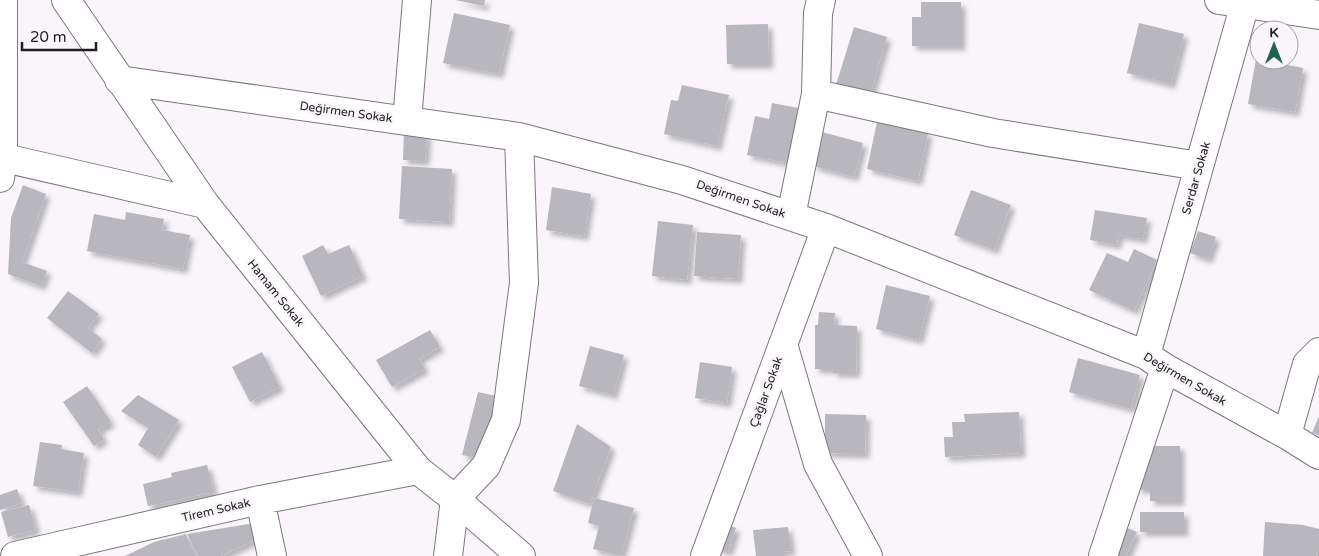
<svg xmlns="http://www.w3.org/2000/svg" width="1319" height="556" font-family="'Varela Round',sans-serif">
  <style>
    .building { fill: #b8b7bd; filter: url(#shadow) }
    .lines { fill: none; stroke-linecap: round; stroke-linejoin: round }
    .minor-casing { stroke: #7b777c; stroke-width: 30 }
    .major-casing { stroke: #7b777c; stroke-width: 30 }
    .minor { stroke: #fff; stroke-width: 28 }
    .major { stroke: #fff; stroke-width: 28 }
    .labels { text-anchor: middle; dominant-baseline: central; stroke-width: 5; stroke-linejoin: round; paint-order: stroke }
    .street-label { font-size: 12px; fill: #1f1d1f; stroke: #f9f5fa }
  </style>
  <defs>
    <filter id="shadow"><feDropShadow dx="4.5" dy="4.5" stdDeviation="2.5" flood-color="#0004"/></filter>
  </defs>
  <rect width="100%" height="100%" fill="#f9f5fa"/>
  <path class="building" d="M 455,0 L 485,0 L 484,6 Z
    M 921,2 L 961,2 L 961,46 L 912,46 L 912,17 L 921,17 Z
    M 454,13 L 510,25 L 499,74 L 443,63 Z
    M 1139,23 L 1184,34 L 1171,84 L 1127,73 Z
    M 768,24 L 769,64 L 727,64 L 726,25 Z
    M 854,27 L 887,37 L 869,98 L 835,88 Z
    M 1256,59 L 1303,68 L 1295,112 L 1248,104 Z
    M 682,85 L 729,95 L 717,146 L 664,134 L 671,100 L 678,101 Z
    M 772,103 L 798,108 L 787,163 L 747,155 L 755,116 L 769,119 Z
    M 877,122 L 928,133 L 918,181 L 867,169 Z
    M 404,132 L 427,134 L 425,161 L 403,160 Z
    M 822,132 L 863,143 L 854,177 L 813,166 Z
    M 402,166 L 452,169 L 449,222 L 399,219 Z
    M 23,185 L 46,194 L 22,262 L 47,271 L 41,286 L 8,274 L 11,218 Z
    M 552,187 L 591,194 L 584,236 L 546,230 Z
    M 971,190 L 1011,205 L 994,250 L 954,235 Z
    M 1095,210 L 1147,218 L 1143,239 L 1118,235 L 1117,245 L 1090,240 Z
    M 126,212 L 164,219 L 162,230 L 190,235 L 183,269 L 87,251 L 94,214 L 125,220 Z
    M 658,221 L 693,225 L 687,280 L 652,276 Z
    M 1198,231 L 1216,237 L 1208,259 L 1190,253 Z
    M 697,232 L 741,235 L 738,279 L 694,276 Z
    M 323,245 L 328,254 L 349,245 L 363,276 L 321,296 L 302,256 Z
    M 1134,249 L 1157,260 L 1134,311 L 1089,290 L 1107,253 L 1128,262 Z
    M 886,285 L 930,296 L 919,340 L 876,329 Z
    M 68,291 L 99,314 L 88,328 L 102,339 L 92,353 L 47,318 Z
    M 819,312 L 835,313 L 834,325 L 857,326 L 856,373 L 833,373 L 833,369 L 815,369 L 815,325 L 818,325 Z
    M 430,330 L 440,347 L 419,359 L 425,369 L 392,387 L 376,360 Z
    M 590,346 L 624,355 L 613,395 L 579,386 Z
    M 262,352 L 280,387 L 250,402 L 232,367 Z
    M 1078,358 L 1140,375 L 1131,409 L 1069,392 Z
    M 700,362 L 732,367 L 727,403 L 695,398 Z
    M 87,386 L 111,422 L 98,430 L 104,439 L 94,446 L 63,402 Z
    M 478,392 L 500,397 L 485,460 L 462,455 Z
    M 138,395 L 179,420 L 156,457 L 138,445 L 148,428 L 121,411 Z
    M 1019,412 L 1021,453 L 945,457 L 944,437 L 953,437 L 952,422 L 965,422 L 964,414 Z
    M 825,414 L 866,415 L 865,454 L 825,453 Z
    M 1319,416 L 1319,435 L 1312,433 Z
    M 577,424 L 611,447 L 590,504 L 553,491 Z
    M 40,442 L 62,445 L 61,449 L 84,453 L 78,492 L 33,486 Z
    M 1137,446 L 1180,446 L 1180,501 L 1150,501 L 1150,489 L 1137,489 Z
    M 207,465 L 214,492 L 148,506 L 143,484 L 172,477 L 171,473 Z
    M 17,489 L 22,503 L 0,510 L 0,495 Z
    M 594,498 L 634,508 L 621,556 L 593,549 L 599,526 L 588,523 Z
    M 29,505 L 36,530 L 8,537 L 1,512 Z
    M 1140,512 L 1184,512 L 1184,532 L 1140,532 Z
    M 717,522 L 736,528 L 728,552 L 710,546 Z
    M 1265,522 L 1303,525 L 1319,529 L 1319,551 L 1317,551 L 1316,556 L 1263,556 Z
    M 255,523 L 261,537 L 221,556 L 198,556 L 187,534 Z
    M 1120,525 L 1137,532 L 1126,556 L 1108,556 Z
    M 788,527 L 791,551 L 781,552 L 781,556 L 756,556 L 753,530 Z
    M 186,534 L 196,556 L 125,556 L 154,542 Z"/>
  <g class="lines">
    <g class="minor-casing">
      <path id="minor" d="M 66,0 L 205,204 L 418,470 L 455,499 L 521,556
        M 1219,0 L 1319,15
        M 119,80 L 519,137 L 682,180 L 826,228 L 1146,355 L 1165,368 L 1287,435 L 1319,455
        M 816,94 L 993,133 L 1199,166
        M 407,121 L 417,0
        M 0,157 L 205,204
        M 791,216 L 816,94 L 818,13 L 821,0
        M 783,344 L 818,464 L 868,556
        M 1146,355 L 1246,0
        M 1287,435 L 1307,364 L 1319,352
        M 260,500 L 272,556
        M 15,556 L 260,500 L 418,470
        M 448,556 L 455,499 L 486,466 L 506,420 L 524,283 L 519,137
        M 705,556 L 826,228
        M 1103,556 L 1165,368"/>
    </g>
    <g class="major-casing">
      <path id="major" d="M 0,178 L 3,157 L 3,0"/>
    </g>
    <use href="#minor" class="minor"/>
    <use href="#major" class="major"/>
  </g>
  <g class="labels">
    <g class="street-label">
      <text transform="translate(346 112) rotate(8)">Değirmen Sokak</text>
      <text transform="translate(1196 178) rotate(-74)">Serdar Sokak</text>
      <text transform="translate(741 199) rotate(19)">Değirmen Sokak</text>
      <text transform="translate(276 293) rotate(51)">Hamam Sokak</text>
      <text transform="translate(1185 379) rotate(30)">Değirmen Sokak</text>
      <text transform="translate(766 392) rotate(-70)">Çağlar Sokak</text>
      <text transform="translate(216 510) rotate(-13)">Tirem Sokak</text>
    </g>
  </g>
  <g transform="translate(1274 45)"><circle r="24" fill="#f9f5fa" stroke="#a29fa2"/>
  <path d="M0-4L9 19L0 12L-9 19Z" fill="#216251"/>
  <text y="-8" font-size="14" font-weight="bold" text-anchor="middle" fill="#1f1d1f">K</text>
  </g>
  <path d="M22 42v8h74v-8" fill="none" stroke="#1f1d1f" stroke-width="2.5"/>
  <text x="30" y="42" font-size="15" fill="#1f1d1f" stroke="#f9f5fa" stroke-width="4" paint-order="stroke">20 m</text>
</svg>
